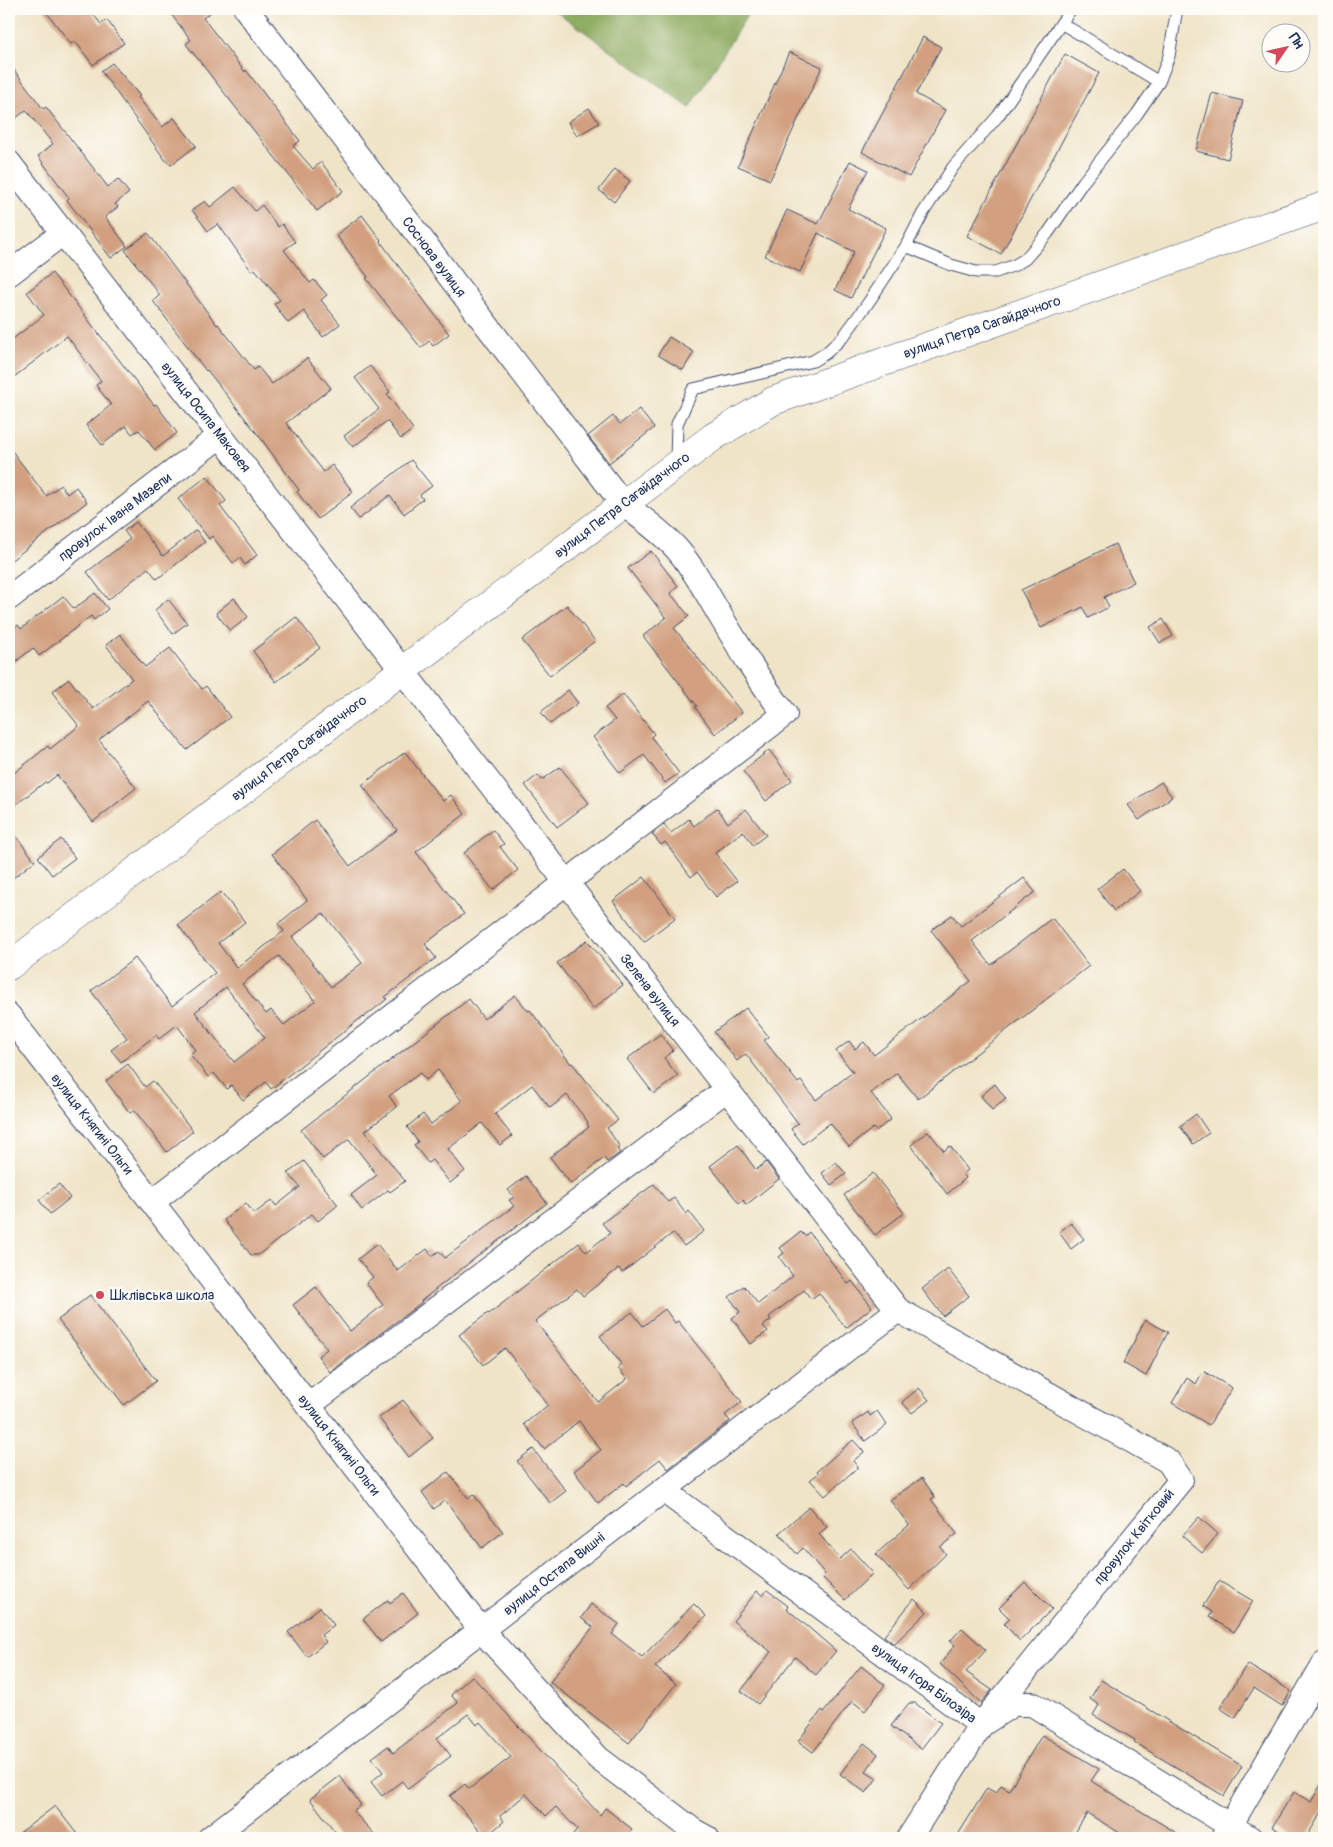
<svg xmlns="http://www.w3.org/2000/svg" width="1333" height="1847" font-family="Pangolin,sans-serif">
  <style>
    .forest { fill: #8aa95c; stroke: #526c5d }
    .building { fill: #d2a080; fill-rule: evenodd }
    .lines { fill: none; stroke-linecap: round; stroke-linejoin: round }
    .service-casing { stroke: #3b4a6e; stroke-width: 13 }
    .minor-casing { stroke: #3b4a6e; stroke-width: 26 }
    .tertiary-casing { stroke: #3b4a6e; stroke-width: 29 }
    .service { stroke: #fff; stroke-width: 11 }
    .minor { stroke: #fff; stroke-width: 24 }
    .tertiary { stroke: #fff; stroke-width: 28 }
    .poi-dot { fill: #d1495b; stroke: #fdfcf7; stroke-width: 2 }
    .labels { text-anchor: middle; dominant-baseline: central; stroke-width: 4.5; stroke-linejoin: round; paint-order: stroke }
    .street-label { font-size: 14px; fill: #1b2f5e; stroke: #fdfcf7 }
    .poi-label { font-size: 14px; fill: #1b2f5e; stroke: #fdfcf7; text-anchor: start }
  </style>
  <rect width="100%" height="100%" fill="#fdfcf7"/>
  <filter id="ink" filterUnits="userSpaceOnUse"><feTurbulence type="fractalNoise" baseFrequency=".02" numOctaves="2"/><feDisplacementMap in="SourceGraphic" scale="10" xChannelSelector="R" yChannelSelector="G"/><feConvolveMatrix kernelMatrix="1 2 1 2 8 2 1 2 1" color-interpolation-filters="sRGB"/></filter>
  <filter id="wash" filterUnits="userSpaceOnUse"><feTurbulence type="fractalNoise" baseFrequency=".0096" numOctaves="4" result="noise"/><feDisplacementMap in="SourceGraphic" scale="20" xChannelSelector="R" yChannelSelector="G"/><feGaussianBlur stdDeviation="1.12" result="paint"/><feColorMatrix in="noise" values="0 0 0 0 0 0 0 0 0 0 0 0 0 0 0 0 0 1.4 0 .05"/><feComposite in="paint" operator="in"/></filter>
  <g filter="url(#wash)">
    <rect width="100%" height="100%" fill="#f0e4c7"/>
    <path class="forest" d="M 553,9 L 751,9 L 690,108 Z"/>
    <g id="blocks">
      <path class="building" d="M 44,9 L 89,9 L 101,24 L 107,20 L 124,43 L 93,65 L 75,41 L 71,44 Z
        M 167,9 L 215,9 L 203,18 L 245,72 L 246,70 L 300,141 L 293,146 L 313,169 L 321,162 L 343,191 L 317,211 L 186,44 L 191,40 Z
        M 923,37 L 941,47 L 916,94 L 945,110 L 909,177 L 862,152 Z
        M 789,52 L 822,67 L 770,180 L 738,166 Z
        M 1065,54 L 1099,73 L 1001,254 L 967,236 Z
        M 9,63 L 43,109 L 46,107 L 108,187 L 118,179 L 129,193 L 115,204 L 118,207 L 105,217 L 127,246 L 111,258 L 67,200 L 69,198 L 38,156 L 53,144 L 26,110 L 9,124 Z
        M 112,63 L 140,96 L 138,97 L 162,127 L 174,118 L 196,146 L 171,165 L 166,161 L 101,71 Z
        M 1212,93 L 1243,101 L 1228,159 L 1196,151 Z
        M 589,108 L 599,123 L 577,136 L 568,122 Z
        M 850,161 L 868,170 L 848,209 L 886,228 L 851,298 L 835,290 L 854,252 L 818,233 L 800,272 L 765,256 L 787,210 L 818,224 Z
        M 615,169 L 630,181 L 614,202 L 599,190 Z
        M 235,187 L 255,211 L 262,205 L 278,227 L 282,224 L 295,242 L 284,250 L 310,283 L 314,280 L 327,295 L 321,300 L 340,324 L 323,337 L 304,311 L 288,323 L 274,304 L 280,300 L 255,269 L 252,272 L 218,224 L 208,231 L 192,210 L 205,201 L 210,207 Z
        M 362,215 L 381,240 L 380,241 L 449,334 L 433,346 L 429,341 L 421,348 L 366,278 L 368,277 L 336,235 Z
        M 148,233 L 217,325 L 218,324 L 254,370 L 258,367 L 272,384 L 307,358 L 331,388 L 286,423 L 324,472 L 332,465 L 353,492 L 318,519 L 297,492 L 299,490 L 259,436 L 207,370 L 206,371 L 153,301 L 160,295 L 125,250 Z
        M 52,273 L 154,405 L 156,404 L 177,433 L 155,450 L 139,430 L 132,434 L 126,426 L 102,445 L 86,425 L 111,405 L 96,385 L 101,381 L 67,336 L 9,381 L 9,342 L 44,315 L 27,292 Z
        M 669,337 L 694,352 L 683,370 L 658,355 Z
        M 370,366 L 390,392 L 387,394 L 413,429 L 401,439 L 387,421 L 353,447 L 344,436 L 379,409 L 355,378 Z
        M 639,409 L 654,428 L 609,463 L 588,436 L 613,416 L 620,424 Z
        M 9,447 L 46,496 L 61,485 L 67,494 L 76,487 L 87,502 L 9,562 Z
        M 411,460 L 432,486 L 420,495 L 423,499 L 404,514 L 390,495 L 359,519 L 350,508 Z
        M 207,476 L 226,501 L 220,506 L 257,555 L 245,565 L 240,558 L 233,563 L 212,536 L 209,539 L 178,499 Z
        M 136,522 L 163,556 L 196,530 L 205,542 L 157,579 L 148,568 L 108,600 L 87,572 L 130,539 L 124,531 Z
        M 1115,544 L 1134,582 L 1104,597 L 1109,607 L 1088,618 L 1083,607 L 1041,628 L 1021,590 Z
        M 651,551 L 678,586 L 670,593 L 689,616 L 674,628 L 742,713 L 715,734 L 695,707 L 697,706 L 643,636 L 666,618 L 628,568 Z
        M 95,593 L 108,609 L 94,620 L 91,616 L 39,656 L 33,648 L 9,667 L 9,632 L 18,625 L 21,629 L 63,596 L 74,609 Z
        M 234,598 L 248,617 L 230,631 L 216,613 Z
        M 168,599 L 187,623 L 173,634 L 155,610 Z
        M 567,605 L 595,641 L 550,676 L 522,640 Z
        M 296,617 L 320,648 L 276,682 L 253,651 Z
        M 1163,619 L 1173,636 L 1160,643 L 1150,627 Z
        M 120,634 L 145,667 L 170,648 L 202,689 L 206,686 L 230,717 L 187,750 L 148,701 L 99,740 L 136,788 L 93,822 L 57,775 L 47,783 L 45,782 L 9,810 L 9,777 L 48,746 L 50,749 L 79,726 L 52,692 L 69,679 L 93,709 L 132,679 L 106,645 Z
        M 568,690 L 578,703 L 550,724 L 541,712 Z
        M 623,694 L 654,734 L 651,737 L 679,773 L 665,783 L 644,755 L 620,773 L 593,737 L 615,720 L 605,708 Z
        M 769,750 L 792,780 L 766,801 L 743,771 Z
        M 405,752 L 443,801 L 451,795 L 465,814 L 416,852 L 464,914 L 425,944 L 436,958 L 385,997 L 387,999 L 363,1018 L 362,1017 L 271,1089 L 266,1082 L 243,1100 L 231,1085 L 227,1089 L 214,1073 L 208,1077 L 190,1054 L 195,1050 L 177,1025 L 159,1039 L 156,1035 L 121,1062 L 111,1050 L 127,1038 L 91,991 L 135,958 L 172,1006 L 215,973 L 178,925 L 221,892 L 245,922 L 218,943 L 237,968 L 284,931 L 278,924 L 307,900 L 272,854 L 315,820 L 350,866 L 397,830 L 362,785 ZM 323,913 L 362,963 L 331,987 L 292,937 ZM 279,956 L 315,1001 L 284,1025 L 271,1010 L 266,1014 L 242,984 ZM 226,987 L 265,1038 L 234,1062 L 195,1012 Z
        M 560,767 L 589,803 L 557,827 L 525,785 L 538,775 L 542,780 Z
        M 1161,782 L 1172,797 L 1139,820 L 1128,805 Z
        M 717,808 L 728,823 L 746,809 L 766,835 L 753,845 L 743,831 L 715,853 L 737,881 L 716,897 L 697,872 L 691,877 L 665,842 L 661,845 L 652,834 L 664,824 L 671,833 L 689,819 L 694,826 Z
        M 9,827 L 35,861 L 9,881 Z
        M 493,830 L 504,844 L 500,847 L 518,870 L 493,890 L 464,853 Z
        M 61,839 L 75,858 L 52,875 L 38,857 Z
        M 1123,869 L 1140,891 L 1114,911 L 1097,889 Z
        M 644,877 L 675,918 L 644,942 L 613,901 Z
        M 1024,878 L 1035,892 L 972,941 L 991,965 L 1052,918 L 1089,966 L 918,1099 L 897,1073 L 871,1093 L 891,1119 L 876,1131 L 873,1128 L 849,1147 L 830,1123 L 803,1144 L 791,1129 L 798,1123 L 746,1054 L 737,1061 L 714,1032 L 746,1008 L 769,1037 L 764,1040 L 798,1083 L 801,1081 L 816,1100 L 853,1072 L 836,1051 L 849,1041 L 855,1049 L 864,1042 L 874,1055 L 971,981 L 931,930 L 952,915 L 961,926 Z
        M 587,940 L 623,985 L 593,1009 L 557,963 Z
        M 515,995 L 528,1011 L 530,1010 L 571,1064 L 572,1063 L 618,1120 L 607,1128 L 620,1147 L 617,1149 L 620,1153 L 607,1162 L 604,1158 L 571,1184 L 550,1157 L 589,1127 L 587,1123 L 588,1122 L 567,1095 L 550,1108 L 532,1085 L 495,1114 L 512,1136 L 500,1145 L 482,1123 L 448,1149 L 465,1171 L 450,1183 L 432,1160 L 428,1163 L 414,1145 L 418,1142 L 407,1127 L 423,1114 L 431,1124 L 462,1101 L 438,1070 L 426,1080 L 420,1073 L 389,1096 L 397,1107 L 365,1131 L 405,1181 L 390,1192 L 388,1190 L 362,1210 L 351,1195 L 377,1175 L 349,1139 L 323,1159 L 301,1130 L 469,999 L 484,1019 Z
        M 660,1034 L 673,1051 L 664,1058 L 678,1076 L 654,1094 L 627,1059 Z
        M 128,1064 L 145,1087 L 153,1081 L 193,1131 L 167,1152 L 134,1110 L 130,1113 L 106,1081 Z
        M 995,1084 L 1006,1099 L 992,1110 L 981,1096 Z
        M 1196,1114 L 1209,1133 L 1193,1144 L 1180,1126 Z
        M 928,1131 L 944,1151 L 950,1146 L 968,1170 L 963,1174 L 966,1178 L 947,1194 L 911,1145 Z
        M 738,1145 L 756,1170 L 766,1162 L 779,1179 L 746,1205 L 743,1200 L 739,1203 L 710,1166 Z
        M 304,1161 L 338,1205 L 318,1221 L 312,1214 L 258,1255 L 251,1255 L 224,1220 L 246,1203 L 254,1214 L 272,1200 L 276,1206 L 300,1187 L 288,1173 Z
        M 836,1162 L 846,1174 L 831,1185 L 822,1173 Z
        M 873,1173 L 904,1213 L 875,1235 L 844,1195 Z
        M 526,1176 L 547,1203 L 456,1273 L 421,1301 L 422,1302 L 330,1372 L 318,1356 L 327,1349 L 293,1305 L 316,1287 L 350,1331 L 383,1305 L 366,1283 L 373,1277 L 358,1259 L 377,1244 L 398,1271 L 427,1249 L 432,1256 L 439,1251 L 445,1258 L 514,1206 L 509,1200 L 514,1197 L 508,1190 Z
        M 59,1184 L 70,1198 L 50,1214 L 39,1200 Z
        M 654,1184 L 668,1202 L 674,1198 L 686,1214 L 689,1211 L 704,1231 L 684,1246 L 673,1233 L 622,1273 L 619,1268 L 583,1296 L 577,1289 L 535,1321 L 598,1402 L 627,1379 L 618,1368 L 622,1365 L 600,1336 L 632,1312 L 643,1326 L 665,1309 L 675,1323 L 678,1321 L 742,1402 L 725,1415 L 730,1421 L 668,1469 L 660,1459 L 626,1486 L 624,1483 L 598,1503 L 574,1471 L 601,1450 L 579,1421 L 544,1449 L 524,1424 L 548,1405 L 505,1348 L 483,1365 L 459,1335 L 488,1313 L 489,1314 L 579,1243 L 586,1252 L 610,1233 L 602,1223 Z
        M 1071,1223 L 1084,1239 L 1071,1249 L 1059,1232 Z
        M 801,1232 L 805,1236 L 809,1232 L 848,1284 L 852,1281 L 872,1307 L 846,1328 L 819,1293 L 811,1299 L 804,1290 L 769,1317 L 771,1320 L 763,1326 L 768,1331 L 751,1344 L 732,1318 L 740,1312 L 729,1297 L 744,1286 L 758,1304 L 793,1276 L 779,1257 L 784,1253 L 780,1248 Z
        M 948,1269 L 969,1296 L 943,1316 L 922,1289 Z
        M 90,1295 L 156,1381 L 124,1405 L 58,1320 Z
        M 1145,1320 L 1168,1332 L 1146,1376 L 1123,1363 Z
        M 1203,1371 L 1232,1388 L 1209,1425 L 1172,1403 L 1187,1378 L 1196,1384 Z
        M 919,1388 L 929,1400 L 912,1413 L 902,1402 Z
        M 403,1400 L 433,1438 L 409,1457 L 379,1418 Z
        M 877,1411 L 887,1425 L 865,1441 L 852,1423 L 868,1412 L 870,1416 Z
        M 853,1440 L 864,1452 L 853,1461 L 858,1467 L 825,1496 L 810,1480 L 819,1473 L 817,1471 Z
        M 533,1449 L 566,1491 L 550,1503 L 517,1461 Z
        M 448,1472 L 468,1498 L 473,1494 L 503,1532 L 482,1548 L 445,1500 L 434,1509 L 422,1492 Z
        M 922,1478 L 935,1497 L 931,1499 L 957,1534 L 940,1547 L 946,1554 L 909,1590 L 876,1554 L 909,1525 L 890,1500 Z
        M 809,1507 L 827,1527 L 819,1534 L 840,1559 L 851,1549 L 873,1573 L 845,1600 L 822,1577 L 825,1574 L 803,1548 L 797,1554 L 779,1533 Z
        M 1199,1517 L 1218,1534 L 1202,1553 L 1182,1536 Z
        M 1219,1581 L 1253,1601 L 1234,1632 L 1209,1617 L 1212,1612 L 1203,1606 Z
        M 1025,1582 L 1052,1609 L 1020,1641 L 1004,1624 L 1010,1619 L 999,1608 Z
        M 767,1590 L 788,1606 L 786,1608 L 836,1651 L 816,1675 L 795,1657 L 758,1704 L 741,1691 L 771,1652 L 733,1621 L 757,1591 L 763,1596 Z
        M 403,1593 L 418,1613 L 381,1642 L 363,1619 L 388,1600 L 390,1603 Z
        M 914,1599 L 927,1612 L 894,1644 L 884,1636 Z
        M 591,1604 L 619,1624 L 612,1634 L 642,1657 L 694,1604 L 706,1616 L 655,1667 L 676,1684 L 629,1743 L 550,1682 L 593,1627 L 581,1618 Z
        M 320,1607 L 334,1625 L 321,1635 L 326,1642 L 307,1657 L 288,1632 Z
        M 962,1628 L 986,1650 L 966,1672 L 992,1690 L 981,1703 L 940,1664 L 955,1645 L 950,1641 Z
        M 1247,1664 L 1291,1691 L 1282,1706 L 1254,1688 L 1235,1718 L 1220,1708 Z
        M 861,1666 L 885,1685 L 865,1711 L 852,1701 L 813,1752 L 798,1741 L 822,1710 L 824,1712 Z
        M 472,1676 L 600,1815 L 605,1808 L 632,1829 L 625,1838 L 570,1838 L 577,1829 L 556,1807 L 546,1816 L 526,1794 L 500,1816 L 504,1821 L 486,1837 L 450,1796 L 465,1784 L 469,1789 L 511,1757 L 480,1722 L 477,1725 L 468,1714 L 437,1738 L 451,1756 L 408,1789 L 402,1781 L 382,1796 L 371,1782 L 383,1772 L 372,1758 L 388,1746 L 393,1753 L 458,1703 L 451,1695 Z
        M 1101,1680 L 1242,1766 L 1224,1796 L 1134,1742 L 1135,1740 L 1093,1715 L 1099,1705 L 1090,1699 Z
        M 909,1703 L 915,1703 L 941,1723 L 921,1749 L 891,1726 Z
        M 1042,1735 L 1099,1769 L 1091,1781 L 1185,1838 L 1128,1838 L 1087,1813 L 1072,1838 L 956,1838 L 987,1788 L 996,1793 L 1001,1785 L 1009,1790 Z
        M 864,1743 L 878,1754 L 866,1771 L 877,1778 L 866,1793 L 840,1774 Z
        M 340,1776 L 361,1805 L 353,1811 L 378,1838 L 340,1838 L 310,1799 Z
        M 1324,1779 L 1324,1808 L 1306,1838 L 1291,1838 L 1272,1827 L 1294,1792 L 1311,1802 Z
        M 55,1806 L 80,1838 L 13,1838 Z"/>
    </g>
  </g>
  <g filter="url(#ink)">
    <use href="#blocks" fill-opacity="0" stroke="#3b4a6e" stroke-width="1"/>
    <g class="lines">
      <g class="service-casing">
        <path id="service" d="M 1061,23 L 1159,82
          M 906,246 L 951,265 L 976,272 L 996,272 L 1015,265 L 1025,259 L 1048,233 L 1083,182 L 1137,114 L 1159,82 L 1169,56 L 1177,9
          M 676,461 L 677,424 L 693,389 L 813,361 L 826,353 L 843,337 L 868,303 L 906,246 L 923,213 L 953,167 L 998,116 L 1071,9"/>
      </g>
      <g class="minor-casing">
        <path id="minor" d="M 9,163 L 898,1310 L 1168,1461 L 1181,1480 L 981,1725 L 909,1838
          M 9,274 L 63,233
          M 9,598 L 220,436
          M 9,1016 L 481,1630 L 598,1758 L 694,1831 L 707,1838
          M 152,1202 L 785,714 C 760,682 739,647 718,612 C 705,590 693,567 676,548 C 660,531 642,518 623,504 L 246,9
          M 308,1406 L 727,1089
          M 663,1490 L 981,1725 L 1013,1704 L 1032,1704 L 1250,1838
          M 210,1838 L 898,1310
          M 1223,1838 L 1324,1664"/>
      </g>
      <g class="tertiary-casing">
        <path id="tertiary" d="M 9,966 L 713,437 L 773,401 L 1324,206"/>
      </g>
      <use href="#service" class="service"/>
      <use href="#minor" class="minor"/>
      <use href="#tertiary" class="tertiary"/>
    </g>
  </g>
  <circle class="poi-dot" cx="100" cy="1295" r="5"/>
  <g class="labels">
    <g class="street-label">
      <text transform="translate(434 257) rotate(53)">Соснова вулиця</text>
      <text transform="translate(982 327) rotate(-19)">вулиця Петра Сагайдачного</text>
      <text transform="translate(206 417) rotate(52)">вулиця Осипа Маковея</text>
      <text transform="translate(622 505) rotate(-37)">вулиця Петра Сагайдачного</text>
      <text transform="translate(115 517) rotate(-37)">провулок Івана Мазепи</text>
      <text transform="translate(299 748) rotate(-37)">вулиця Петра Сагайдачного</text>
      <text transform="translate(650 990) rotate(52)">Зелена вулиця</text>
      <text transform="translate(92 1124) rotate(52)">вулиця Княгині Ольги</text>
      <text transform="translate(339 1445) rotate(52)">вулиця Княгині Ольги</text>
      <text transform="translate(1134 1537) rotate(-51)">провулок Квітковий</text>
      <text transform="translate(554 1574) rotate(-38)">вулиця Остапа Вишні</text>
      <text transform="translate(924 1683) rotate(36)">вулиця Ігоря Білозіра</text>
    </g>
    <g class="poi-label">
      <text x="110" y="1295">Шклівська школа</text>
    </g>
  </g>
  <rect width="1333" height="1847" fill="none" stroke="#fdfcf7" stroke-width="30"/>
  <g transform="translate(1286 48) rotate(56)"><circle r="24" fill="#fdfcf7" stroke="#a3aaba"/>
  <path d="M0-4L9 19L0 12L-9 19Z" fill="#d1495b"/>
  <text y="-8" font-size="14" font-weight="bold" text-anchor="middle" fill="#1b2f5e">Пн</text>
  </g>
</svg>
